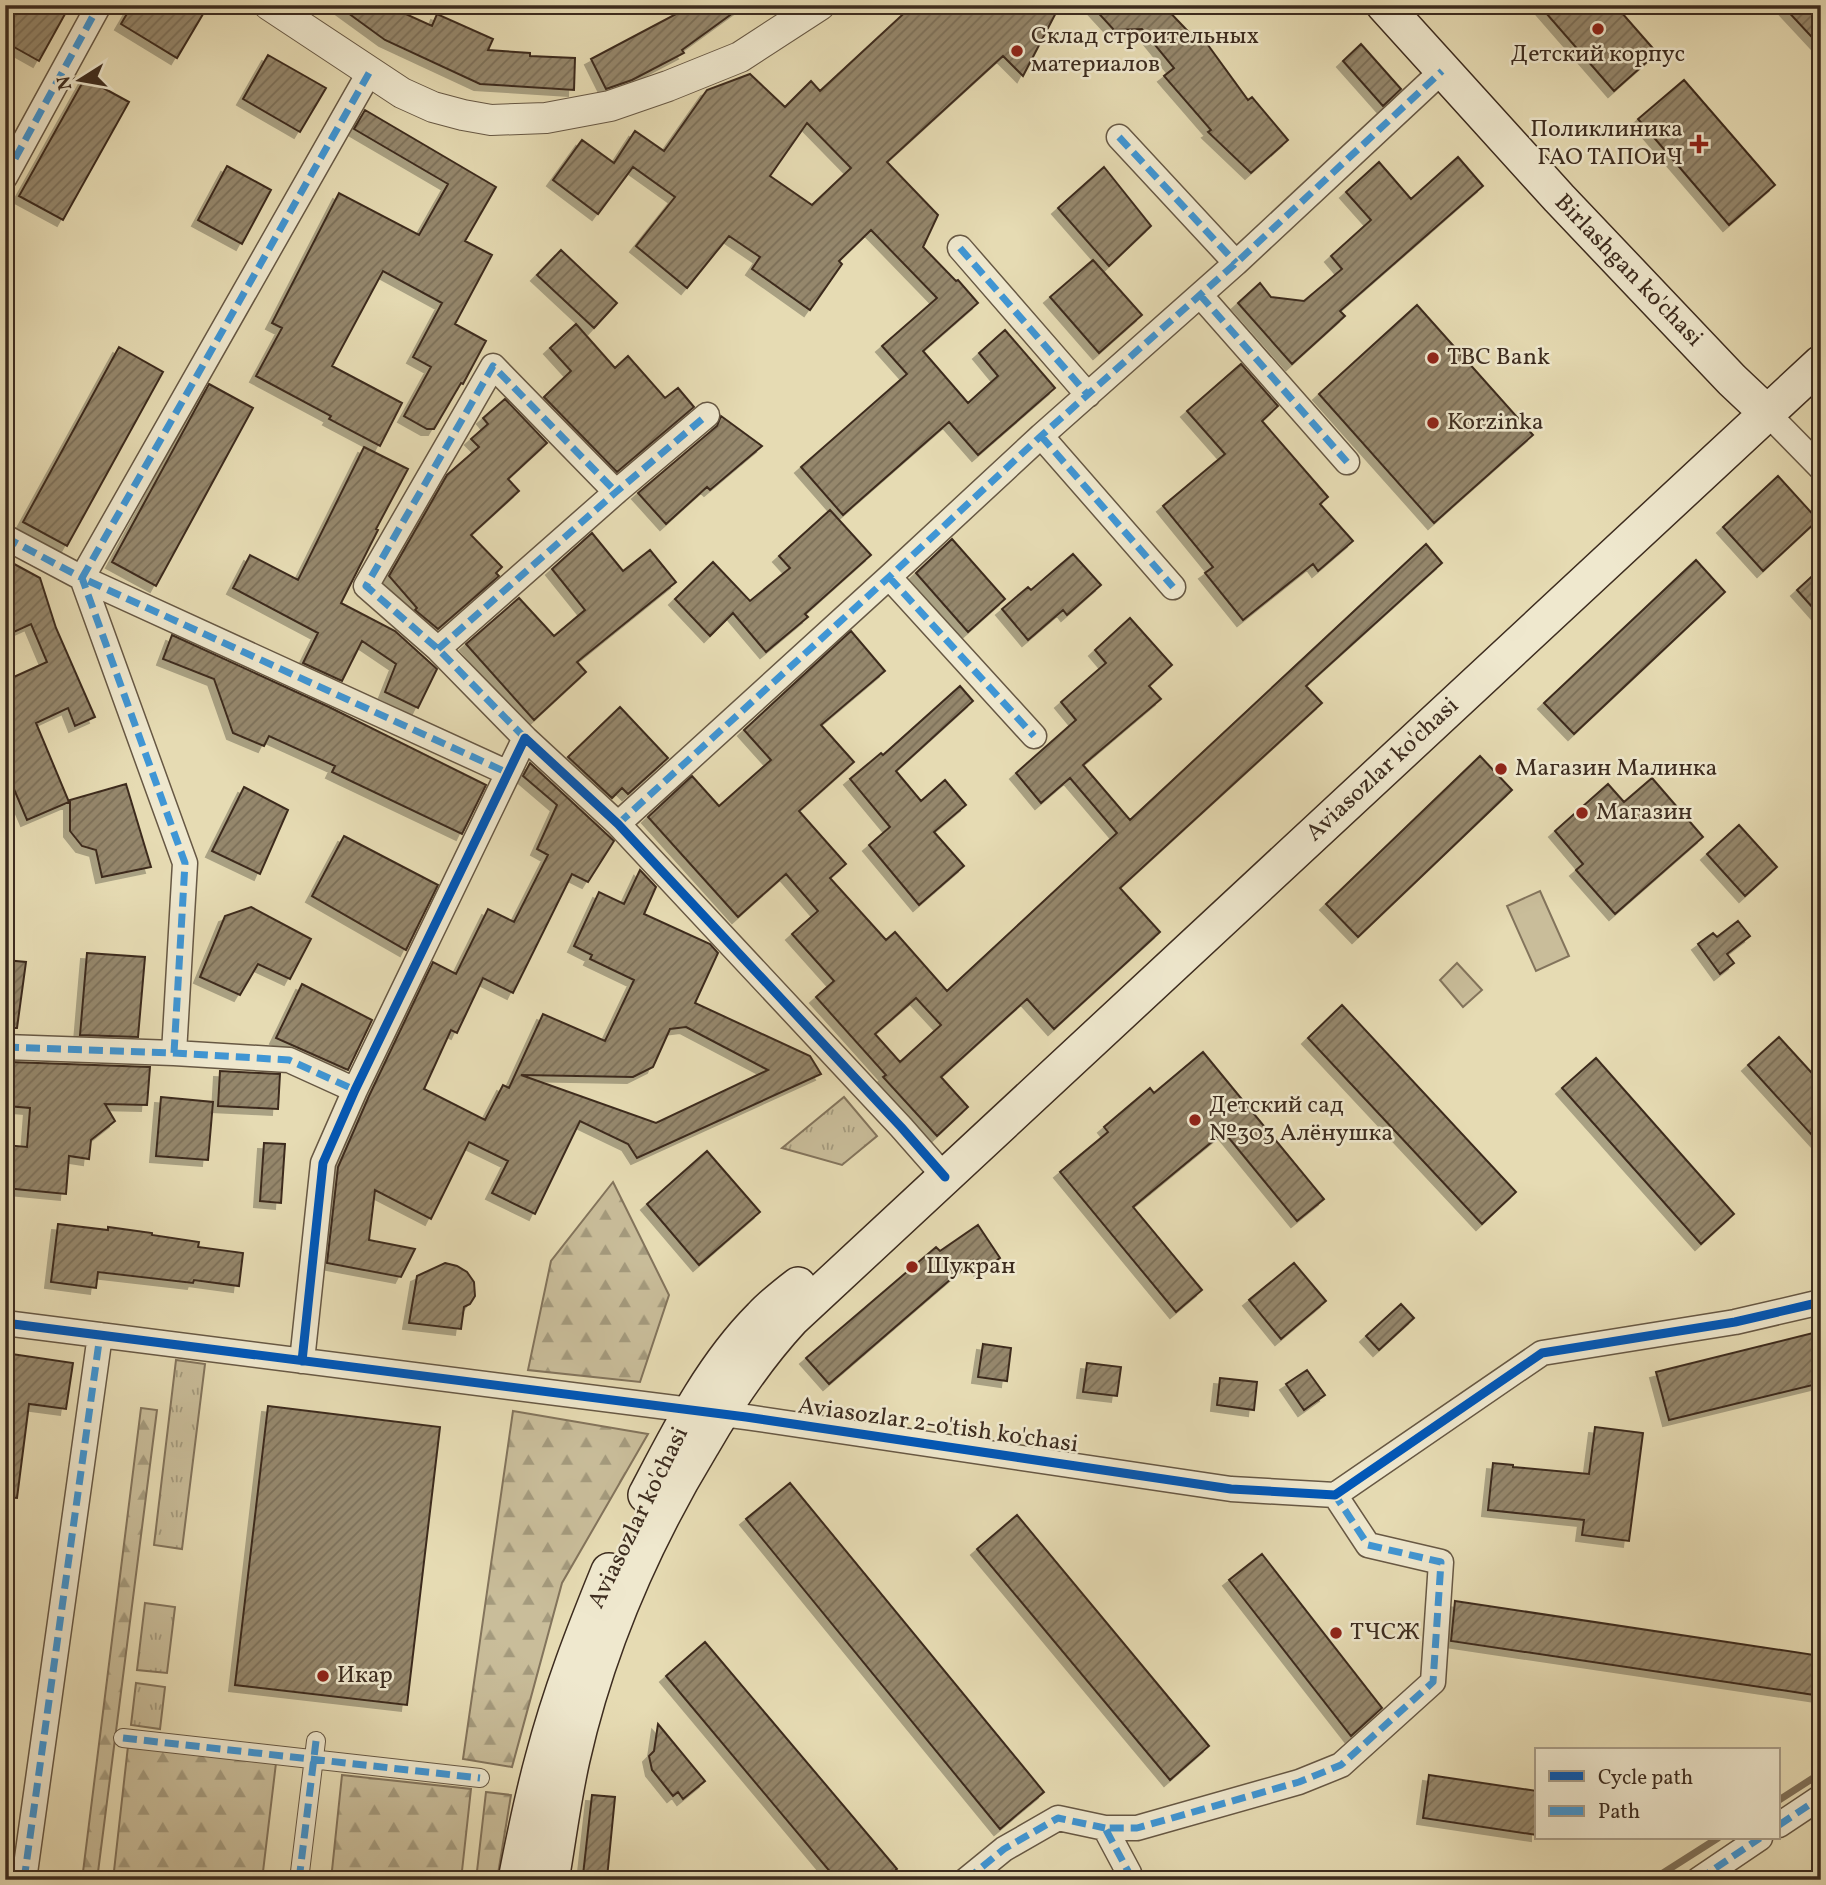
<svg xmlns="http://www.w3.org/2000/svg" width="1826" height="1885" font-family="Vollkorn,serif">
  <style>
    .grass { fill: url(#grass-tufts); stroke: #83745c; stroke-width: 2 }
    .forest { fill: url(#forest-firs); stroke: #83745c; stroke-width: 2 }
    .park { fill: #c9bd9a; stroke: #83745c; stroke-width: 2 }
    .lines { fill: none; stroke-linecap: round; stroke-linejoin: round }
    .stream { stroke: #80725a; stroke-width: 7 }
    .building { fill: url(#building-hatch); stroke: #3d2c1f; stroke-width: 2; fill-rule: evenodd; filter: url(#shadow) }
    .pedestrian-casing { stroke: #675844; stroke-width: 20 }
    .minor-casing { stroke: #675844; stroke-width: 27 }
    .tertiary-casing { stroke: #675844; stroke-width: 32 }
    .secondary-casing { stroke: #3d2c1f; stroke-width: 38 }
    .pedestrian { stroke: #efe8ce; stroke-width: 18 }
    .minor { stroke: #efe8ce; stroke-width: 24 }
    .tertiary { stroke: #efe8ce; stroke-width: 30 }
    .secondary { stroke: #efe8ce; stroke-width: 35 }
    .quiet { stroke: #3f96d5; stroke-width: 7; stroke-dasharray: 14 7; stroke-linecap: butt }
    .cycleway-casing { stroke: #efe8ce; stroke-width: 13 }
    .cycleway { stroke: #0057b8; stroke-width: 9 }
    .poi-dot { fill: #8f2418; stroke: #efe8ce; stroke-width: 2.5 }
    .labels { text-anchor: middle; dominant-baseline: central; stroke-width: 5; stroke-linejoin: round; paint-order: stroke }
    .poi-label { font-size: 24px; fill: #3d2c1f; stroke: #efe8ce; text-anchor: start }
    .street-label { font-size: 24px; fill: #3d2c1f; stroke: #efe8ce }
  </style>
  <defs>
    <pattern id="grass-tufts" width="24" height="20" patternUnits="userSpaceOnUse" patternTransform="scale(1.75)"><rect width="24" height="20" fill="#c9bd9a"/><path d="M3 7l-1-3M5 7V3M7 7l1-3M15 17l-1-3M17 17v-4M19 17l1-3" fill="none" stroke="#a49a7d"/></pattern>
    <pattern id="forest-firs" width="22" height="20" patternUnits="userSpaceOnUse" patternTransform="scale(1.75)"><rect width="22" height="20" fill="#c9bd9a"/><path d="M5 1l3.5 6h-7zM16 11l3.5 6h-7z" fill="#a49a7d"/></pattern>
    <pattern id="building-hatch" width="6" height="6" patternUnits="userSpaceOnUse" patternTransform="scale(1.75)"><rect width="6" height="6" fill="#95876c"/><path d="M-1 1l2-2M0 6l6-6M5 7l2-2" fill="none" stroke="#7b6f58"/></pattern>
    <filter id="shadow"><feDropShadow dx="-6" dy="6" stdDeviation="0" flood-color="#0004"/></filter>
  </defs>
  <rect width="100%" height="100%" fill="#e6dbb3"/>
  <filter id="stains"><feTurbulence type="fractalNoise" baseFrequency=".00286" numOctaves="4"/><feColorMatrix values="0 0 0 0 .2 0 0 0 0 .09 0 0 0 0 .02 0 0 0 .5 -.17"/></filter>
  <radialGradient id="worn" r=".72"><stop offset=".6" stop-color="#630" stop-opacity="0"/><stop offset="1" stop-color="#630" stop-opacity=".3"/></radialGradient>
  <path class="grass" d="M 844,1097 L 877,1136 L 842,1165 L 782,1148 Z
    M 176,1360 L 205,1364 L 182,1549 L 154,1545 Z
    M 145,1603 L 175,1607 L 167,1673 L 137,1670 Z
    M 136,1683 L 165,1687 L 160,1729 L 131,1725 Z"/>
  <path class="forest" d="M 613,1182 L 669,1295 L 640,1382 L 528,1370 L 551,1261 Z
    M 141,1408 L 157,1410 L 97,1880 L 82,1880 Z
    M 513,1411 L 648,1434 L 562,1583 L 512,1767 L 463,1759 Z
    M 128,1746 L 276,1763 L 262,1880 L 113,1880 Z
    M 342,1775 L 471,1789 L 461,1880 L 331,1880 Z
    M 486,1792 L 511,1795 L 497,1880 L 476,1880 Z"/>
  <path class="park" d="M 1540,891 L 1569,956 L 1536,971 L 1507,906 Z
    M 1457,963 L 1482,990 L 1463,1007 L 1440,980 Z"/>
  <g class="lines">
    <path class="stream" d="M 1779,1800 L 1821,1773
      M 1652,1880 L 1718,1838"/>
  </g>
  <path class="building" d="M 5,5 L 70,5 L 39,61 L 5,42 Z
    M 132,5 L 189,5 L 203,14 L 177,58 L 121,24 Z
    M 337,5 L 386,5 L 432,26 L 437,14 L 493,39 L 488,50 L 530,53 L 530,56 L 575,58 L 574,90 L 480,84 L 385,40 Z
    M 693,5 L 744,5 L 682,50 L 684,53 L 632,80 L 606,89 L 591,59 Z
    M 913,5 L 1060,5 L 1023,76 L 1003,56 L 887,162 L 938,215 L 923,247 L 956,281 L 958,280 L 978,303 L 923,351 L 968,403 L 998,376 L 979,353 L 1005,330 L 1055,388 L 978,455 L 949,422 L 843,515 L 801,467 L 907,374 L 882,346 L 937,298 L 871,230 L 839,261 L 842,264 L 810,310 L 752,269 L 760,257 L 729,236 L 687,288 L 636,246 L 675,197 L 633,167 L 598,214 L 553,180 L 582,140 L 614,163 L 635,131 L 664,151 L 707,90 L 750,74 L 785,107 L 811,81 L 820,91 ZM 807,123 L 851,168 L 812,205 L 770,176 Z
    M 1091,5 L 1163,5 L 1201,45 L 1205,41 L 1248,100 L 1252,97 L 1288,140 L 1251,173 L 1208,132 L 1211,130 L 1164,76 L 1174,68 L 1142,29 L 1114,30 Z
    M 1539,5 L 1615,5 L 1657,53 L 1614,91 Z
    M 1782,5 L 1821,5 L 1821,47 Z
    M 1361,44 L 1401,89 L 1383,106 L 1343,61 Z
    M 268,55 L 326,88 L 300,132 L 243,99 Z
    M 85,78 L 129,102 L 63,220 L 19,196 Z
    M 1684,80 L 1775,185 L 1729,225 L 1638,119 Z
    M 365,110 L 496,187 L 465,241 L 492,255 L 455,324 L 486,341 L 463,384 L 461,383 L 434,429 L 427,429 L 404,416 L 431,367 L 413,357 L 442,303 L 383,271 L 332,366 L 402,403 L 380,446 L 329,419 L 331,416 L 256,376 L 282,328 L 272,323 L 339,193 L 419,235 L 448,184 L 354,129 Z
    M 1458,157 L 1483,186 L 1340,311 L 1345,316 L 1292,364 L 1238,303 L 1260,283 L 1271,297 L 1304,301 L 1342,269 L 1331,256 L 1371,220 L 1346,192 L 1379,162 L 1411,199 Z
    M 227,166 L 271,190 L 242,244 L 198,220 Z
    M 1104,167 L 1151,226 L 1109,266 L 1058,208 Z
    M 561,250 L 617,303 L 594,328 L 537,275 Z
    M 1093,260 L 1142,315 L 1099,353 L 1050,297 Z
    M 1417,305 L 1533,435 L 1434,523 L 1319,394 Z
    M 576,324 L 615,368 L 628,356 L 665,398 L 678,388 L 694,407 L 617,472 L 544,397 L 571,371 L 550,348 Z
    M 119,347 L 163,372 L 67,546 L 23,522 Z
    M 1241,364 L 1278,406 L 1262,421 L 1328,497 L 1320,504 L 1353,541 L 1318,571 L 1313,564 L 1243,620 L 1205,573 L 1213,567 L 1163,506 L 1225,454 L 1187,411 Z
    M 209,384 L 253,408 L 156,586 L 112,562 Z
    M 505,399 L 547,443 L 508,479 L 519,491 L 471,535 L 502,567 L 496,573 L 499,576 L 438,629 L 415,610 L 417,608 L 389,576 L 447,475 L 479,447 L 471,439 L 488,424 L 483,418 Z
    M 721,416 L 762,446 L 710,490 L 707,487 L 666,524 L 638,493 L 717,426 Z
    M 364,447 L 408,469 L 376,529 L 378,530 L 341,603 L 395,631 L 437,669 L 418,708 L 385,692 L 396,664 L 362,641 L 342,681 L 303,663 L 318,633 L 233,588 L 250,555 L 298,580 Z
    M 1778,476 L 1818,520 L 1763,571 L 1723,527 Z
    M 830,510 L 871,555 L 805,614 L 808,617 L 766,652 L 733,613 L 710,636 L 675,599 L 713,562 L 750,601 L 790,568 L 779,556 Z
    M 592,533 L 623,571 L 650,550 L 676,582 L 577,662 L 586,672 L 534,720 L 466,644 L 519,598 L 554,636 L 585,610 L 552,569 Z
    M 952,539 L 1005,599 L 968,632 L 916,573 Z
    M 1426,544 L 1442,563 L 1306,686 L 1322,703 L 1120,888 L 1160,932 L 1054,1029 L 1027,999 L 941,1077 L 968,1107 L 937,1136 L 883,1077 L 886,1075 L 816,997 L 834,981 L 792,934 L 818,911 L 786,874 L 738,917 L 648,817 L 692,776 L 719,806 L 771,760 L 744,730 L 851,631 L 885,671 L 821,725 L 854,762 L 799,811 L 846,864 L 830,878 L 886,940 L 895,932 L 947,991 L 1117,833 L 1070,778 L 1041,803 L 1016,773 L 1076,720 L 1061,702 L 1106,663 L 1095,650 L 1130,618 L 1172,665 L 1149,686 L 1161,699 L 1083,765 L 1130,820 ZM 916,998 L 941,1025 L 900,1062 L 875,1034 Z
    M 1073,554 L 1101,585 L 1067,615 L 1063,610 L 1028,640 L 1002,609 L 1028,587 L 1031,590 Z
    M 5,559 L 40,578 L 56,628 L 95,717 L 75,726 L 68,708 L 36,723 L 69,802 L 27,820 L 5,768 L 5,681 L 47,662 L 31,624 L 5,636 Z
    M 1696,560 L 1725,592 L 1574,734 L 1544,703 Z
    M 1821,568 L 1821,617 L 1797,590 Z
    M 172,635 L 329,707 L 486,785 L 462,834 L 332,772 L 335,766 L 269,736 L 264,746 L 233,733 L 214,679 L 163,659 Z
    M 960,686 L 973,701 L 896,771 L 921,801 L 945,780 L 966,805 L 934,832 L 964,866 L 919,905 L 869,845 L 890,827 L 850,779 L 881,753 L 883,755 Z
    M 620,707 L 668,758 L 628,794 L 622,788 L 612,798 L 568,757 Z
    M 1480,756 L 1512,790 L 1358,937 L 1326,904 Z
    M 530,763 L 614,841 L 588,882 L 572,874 L 513,993 L 483,978 L 457,1033 L 451,1030 L 424,1089 L 485,1120 L 503,1085 L 509,1088 L 543,1014 L 605,1041 L 634,980 L 590,959 L 592,955 L 574,946 L 599,892 L 624,904 L 640,870 L 656,887 L 644,914 L 710,944 L 718,953 L 695,1003 L 810,1056 L 821,1074 L 637,1158 L 628,1144 L 580,1121 L 535,1214 L 492,1193 L 508,1161 L 469,1142 L 431,1219 L 375,1190 L 369,1240 L 415,1249 L 401,1277 L 327,1263 L 338,1167 L 369,1096 L 433,962 L 456,974 L 488,909 L 514,922 L 548,855 L 537,849 L 557,805 L 523,776 ZM 686,1027 L 768,1070 L 656,1123 L 521,1075 L 633,1077 L 653,1067 L 670,1029 Z
    M 1652,778 L 1703,837 L 1615,914 L 1576,870 L 1583,864 L 1555,831 L 1608,784 L 1624,802 Z
    M 126,784 L 151,867 L 102,877 L 96,850 L 82,846 L 70,831 L 70,800 Z
    M 244,787 L 288,810 L 260,874 L 212,851 Z
    M 1739,825 L 1777,867 L 1745,896 L 1707,854 Z
    M 344,836 L 438,885 L 406,950 L 312,896 Z
    M 251,907 L 311,939 L 290,979 L 258,964 L 240,995 L 200,977 L 225,916 Z
    M 1738,921 L 1750,936 L 1727,954 L 1734,963 L 1720,974 L 1698,944 L 1713,933 L 1717,937 Z
    M 87,953 L 145,957 L 138,1037 L 80,1035 Z
    M 5,960 L 26,962 L 17,1028 L 5,1028 Z
    M 302,984 L 372,1020 L 348,1070 L 276,1038 Z
    M 1342,1005 L 1516,1192 L 1482,1224 L 1308,1038 Z
    M 1779,1037 L 1821,1083 L 1821,1145 L 1748,1065 Z
    M 1203,1052 L 1324,1199 L 1297,1221 L 1224,1132 L 1133,1207 L 1202,1290 L 1176,1312 L 1060,1172 L 1108,1132 L 1104,1127 L 1150,1088 L 1154,1093 Z
    M 1596,1058 L 1734,1214 L 1701,1244 L 1562,1088 Z
    M 10,1062 L 150,1067 L 147,1105 L 105,1104 L 115,1121 L 91,1140 L 89,1159 L 69,1156 L 66,1194 L 5,1188 L 5,1145 L 27,1147 L 30,1108 L 7,1106 Z
    M 220,1071 L 280,1074 L 278,1109 L 218,1106 Z
    M 161,1097 L 213,1102 L 208,1160 L 156,1156 Z
    M 264,1143 L 285,1144 L 281,1203 L 260,1201 Z
    M 707,1151 L 760,1212 L 699,1265 L 647,1204 Z
    M 58,1224 L 108,1230 L 108,1227 L 152,1233 L 152,1235 L 199,1242 L 198,1247 L 243,1253 L 239,1286 L 194,1280 L 193,1283 L 98,1272 L 96,1288 L 51,1282 Z
    M 978,1225 L 1000,1258 L 981,1271 L 973,1260 L 829,1384 L 806,1358 L 936,1247 L 940,1251 Z
    M 445,1263 L 457,1266 L 467,1272 L 474,1282 L 475,1296 L 470,1304 L 464,1307 L 461,1329 L 409,1323 L 417,1276 Z
    M 1294,1263 L 1326,1301 L 1281,1339 L 1249,1300 Z
    M 1401,1304 L 1414,1318 L 1379,1350 L 1366,1336 Z
    M 1821,1331 L 1821,1383 L 1669,1420 L 1656,1372 Z
    M 983,1344 L 1011,1348 L 1007,1381 L 978,1377 Z
    M 5,1353 L 73,1363 L 66,1409 L 29,1404 L 17,1498 L 5,1497 Z
    M 1087,1363 L 1121,1367 L 1117,1396 L 1083,1392 Z
    M 1307,1370 L 1325,1395 L 1304,1410 L 1286,1384 Z
    M 1220,1378 L 1257,1382 L 1254,1410 L 1217,1405 Z
    M 268,1406 L 440,1427 L 407,1705 L 235,1685 Z
    M 1595,1427 L 1643,1433 L 1629,1541 L 1582,1535 L 1584,1520 L 1488,1510 L 1493,1463 L 1513,1465 L 1513,1467 L 1589,1474 Z
    M 790,1483 L 1044,1792 L 1000,1829 L 746,1519 Z
    M 1017,1515 L 1209,1746 L 1170,1780 L 977,1549 Z
    M 1262,1554 L 1382,1708 L 1351,1736 L 1229,1580 Z
    M 1455,1601 L 1821,1656 L 1821,1696 L 1451,1641 Z
    M 705,1642 L 897,1869 L 885,1880 L 837,1880 L 666,1676 Z
    M 658,1724 L 705,1781 L 683,1799 L 678,1792 L 673,1796 L 652,1770 L 649,1756 L 654,1751 Z
    M 1429,1775 L 1537,1791 L 1537,1835 L 1423,1818 Z
    M 592,1795 L 615,1797 L 607,1878 L 583,1875 Z"/>
  <g class="lines">
    <g class="pedestrian-casing">
      <path id="pedestrian" d="M 123,1738 L 480,1778
        M 299,1880 L 316,1741"/>
    </g>
    <g class="minor-casing">
      <path id="minor" d="M 369,73 L 82,578 L 508,773
        M 1119,137 L 1236,263
        M 5,177 L 99,5
        M 960,248 L 1088,395
        M 1200,295 L 1347,462
        M 1767,413 L 1821,468
        M 1041,436 L 1173,587
        M 5,537 L 82,578 L 185,863 L 174,1053
        M 889,577 L 1034,736
        M 438,649 L 616,492 L 707,415
        M 525,738 L 438,649 L 366,586 L 493,366 L 616,492
        M 618,824 L 889,577 L 1041,436 L 1236,263 L 1442,71
        M 5,1047 L 174,1053 L 289,1060 L 355,1090
        M 5,1323 L 746,1417 L 1231,1489 L 1335,1495 L 1542,1353 L 1735,1322 L 1821,1302
        M 302,1361 L 323,1163 L 355,1090 L 525,738 L 618,824 L 901,1127 L 945,1177
        M 1779,1825 L 1821,1797
        M 24,1880 L 100,1335
        M 966,1880 L 1004,1849 L 1058,1818 L 1105,1828
        M 1131,1880 L 1129,1873 L 1105,1828 L 1137,1828 L 1299,1782 L 1341,1765 L 1433,1682 L 1441,1562 L 1368,1545 L 1335,1495
        M 1698,1880 L 1760,1838"/>
    </g>
    <g class="tertiary-casing">
      <path id="tertiary" d="M 269,5 L 402,93 L 433,107 L 463,115 L 491,120 L 546,118 L 610,106 L 668,86 L 740,57 L 820,5"/>
    </g>
    <g class="secondary-casing">
      <path id="secondary" d="M 1384,5 L 1559,198 L 1732,380 L 1767,413
        M 646,1495 C 678,1434 711,1367 761,1317 C 772,1305 785,1295 798,1285
        M 516,1880 C 524,1839 532,1799 543,1759 C 560,1694 584,1632 609,1571
        M 551,1880 C 558,1840 563,1799 572,1759 C 597,1648 643,1542 702,1445 C 728,1400 756,1358 792,1319 L 1821,363"/>
    </g>
    <use href="#pedestrian" class="pedestrian"/>
    <use href="#minor" class="minor"/>
    <use href="#tertiary" class="tertiary"/>
    <use href="#secondary" class="secondary"/>
    <path class="quiet" d="M 810,5 L 814,9
      M 369,73 L 82,578 L 508,773
      M 1119,137 L 1236,263
      M 5,177 L 99,5
      M 960,248 L 1088,395
      M 1200,295 L 1347,462
      M 1041,436 L 1173,587
      M 5,537 L 82,578 L 185,863 L 174,1053
      M 889,577 L 1034,736
      M 438,649 L 616,492 L 707,415
      M 525,738 L 438,649 L 366,586 L 493,366 L 616,492
      M 618,824 L 889,577 L 1041,436 L 1236,263 L 1442,71
      M 5,1047 L 174,1053 L 289,1060 L 355,1090
      M 123,1738 L 480,1778
      M 1779,1825 L 1821,1797
      M 24,1880 L 100,1335
      M 299,1880 L 316,1741
      M 966,1880 L 1004,1849 L 1058,1818 L 1105,1828
      M 1131,1880 L 1129,1873 L 1105,1828 L 1137,1828 L 1299,1782 L 1341,1765 L 1433,1682 L 1441,1562 L 1368,1545 L 1335,1495
      M 1698,1880 L 1760,1838"/>
    <g class="cycleway-casing">
      <path id="cycleway" d="M 5,1323 L 746,1417 L 1231,1489 L 1335,1495 L 1542,1353 L 1735,1322 L 1821,1302
        M 302,1361 L 323,1163 L 355,1090 L 525,738 L 618,824 L 901,1127 L 945,1177"/>
    </g>
    <use href="#cycleway" class="cycleway"/>
  </g>
  <g class="poi-dot">
    <circle cx="1598" cy="29" r="7"/>
    <circle cx="1017" cy="51" r="7"/>
    <path d="M1695.5 133.5h7v7h7v7h-7v7h-7v-7h-7v-7h7z"/>
    <circle cx="1433" cy="358" r="7"/>
    <circle cx="1433" cy="423" r="7"/>
    <circle cx="1501" cy="769" r="7"/>
    <circle cx="1582" cy="813" r="7"/>
    <circle cx="1195" cy="1120" r="7"/>
    <circle cx="912" cy="1267" r="7"/>
    <circle cx="1336" cy="1633" r="7"/>
    <circle cx="323" cy="1676" r="7"/>
  </g>
  <g class="labels">
    <g class="poi-label">
      <text x="1031" y="37">Склад строительных<tspan x="1031" dy="28">материалов</tspan></text>
      <text x="1598" y="55" text-anchor="middle">Детский корпус</text>
      <text x="1683" y="130" text-anchor="end">Поликлиника<tspan x="1683" dy="28">ГАО ТАПОиЧ</tspan></text>
      <text x="1447" y="358">TBC Bank</text>
      <text x="1447" y="423">Korzinka</text>
      <text x="1515" y="769">Магазин Малинка</text>
      <text x="1596" y="813">Магазин</text>
      <text x="1209" y="1106">Детский сад<tspan x="1209" dy="28">№303 Алёнушка</tspan></text>
      <text x="926" y="1267">Шукран</text>
      <text x="1350" y="1633">ТЧСЖ</text>
      <text x="337" y="1676">Икар</text>
    </g>
    <g class="street-label">
      <text transform="translate(1628 271) rotate(46)">Birlashgan ko'chasi</text>
      <text transform="translate(1383 770) rotate(-43)">Aviasozlar ko'chasi</text>
      <text transform="translate(938 1426) rotate(8)">Aviasozlar 2-o'tish ko'chasi</text>
      <text transform="translate(639 1518) rotate(-64)">Aviasozlar ko'chasi</text>
    </g>
  </g>
  <rect width="1826" height="1885" fill="none" stroke="#e6dbb3" stroke-width="28"/>
  <rect x="7" y="7" width="1812" height="1871" fill="none" stroke="#3d2c1f" stroke-width="3.5"/>
  <rect x="14" y="14" width="1798" height="1857" fill="none" stroke="#3d2c1f" stroke-width="2"/>
  <rect x="1535" y="1748" width="245" height="91" fill="#efe8ce" stroke="#a89d88" stroke-width="2"/>
  <rect x="1549" y="1771" width="35" height="10" fill="#0057b8" stroke="#a89d88" stroke-width="2"/>
  <text x="1598" y="1784" font-size="21" fill="#3d2c1f">Cycle path</text>
  <rect x="1549" y="1806" width="35" height="10" fill="#3f96d5" stroke="#a89d88" stroke-width="2"/>
  <text x="1598" y="1818" font-size="21" fill="#3d2c1f">Path</text>
  <g transform="translate(80 80) rotate(259)" stroke="#efe8ce" stroke-width="5" paint-order="stroke">
  <path d="M0-5L12 26L0 18L-12 26Z" fill="#3d2c1f"/>
  <text y="-10" font-size="19" font-weight="bold" text-anchor="middle" fill="#3d2c1f">N</text>
  </g>
  <rect width="100%" height="100%" filter="url(#stains)"/>
  <rect width="100%" height="100%" fill="url(#worn)"/>
</svg>
